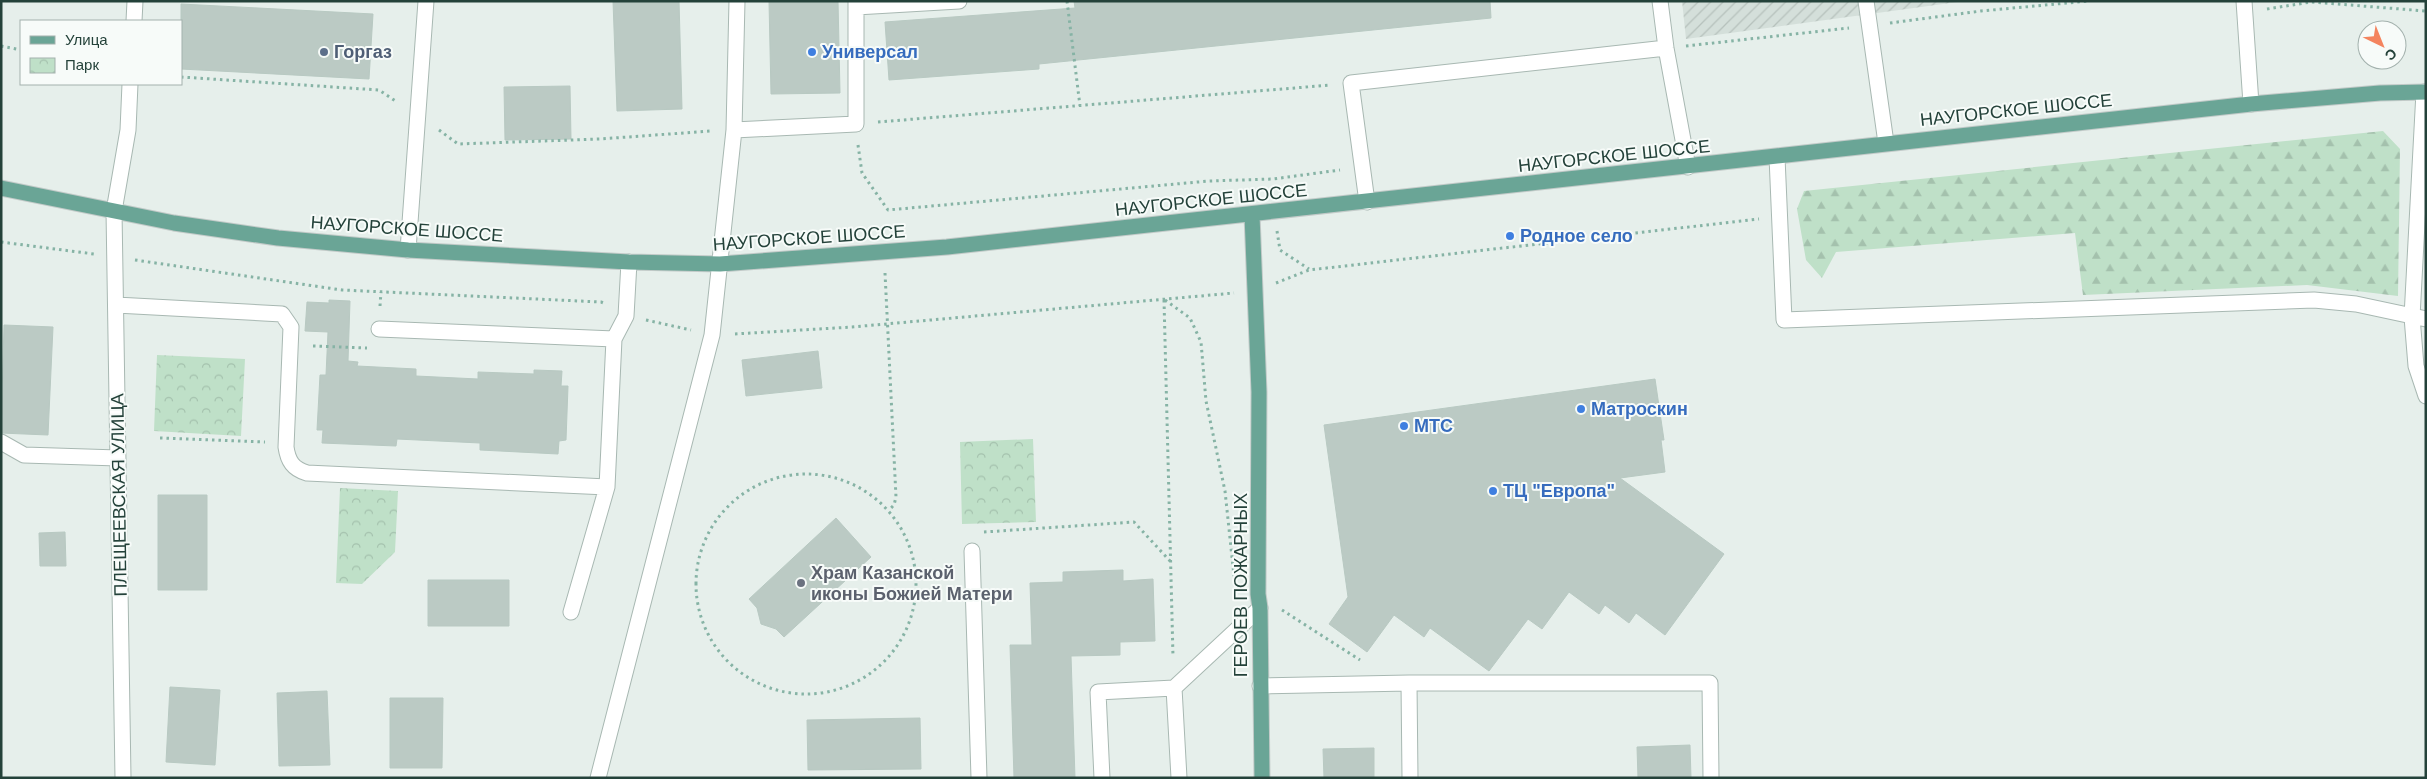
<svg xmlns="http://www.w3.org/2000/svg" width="2427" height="779" font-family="Arial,sans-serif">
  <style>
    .industrial { fill: url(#industrial-furrows) }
    .forest { fill: url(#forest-firs) }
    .park { fill: url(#park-crowns) }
    .building { fill: #bbcac4; stroke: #b8c9c2 }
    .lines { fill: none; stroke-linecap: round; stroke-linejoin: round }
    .minor-casing { stroke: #a8b8b2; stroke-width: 17 }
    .major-casing { stroke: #c2cac8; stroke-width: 17 }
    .path { stroke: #86b3a5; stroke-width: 3; stroke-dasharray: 2.5 4; stroke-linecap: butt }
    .minor { stroke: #fff; stroke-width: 15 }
    .major { stroke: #6aa596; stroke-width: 15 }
    .service-dot { fill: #5c6f8a; stroke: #f7fbf9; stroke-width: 2 }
    .shop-dot { fill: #3f7fe0; stroke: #f7fbf9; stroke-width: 2 }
    .worship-dot { fill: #6b7280; stroke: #f7fbf9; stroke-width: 2 }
    .labels { text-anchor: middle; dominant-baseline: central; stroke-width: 4; stroke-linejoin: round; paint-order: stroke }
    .service-label { font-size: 18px; font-weight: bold; fill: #4e5e75; stroke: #f7fbf9; text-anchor: start }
    .shop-label { font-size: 18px; font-weight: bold; fill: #366cbe; stroke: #f7fbf9; text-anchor: start }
    .street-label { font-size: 18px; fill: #24423a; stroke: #f7fbf9 }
    .worship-label { font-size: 18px; font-weight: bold; fill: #5b616d; stroke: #f7fbf9; text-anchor: start }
  </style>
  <defs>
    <pattern id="industrial-furrows" width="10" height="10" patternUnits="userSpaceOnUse" patternTransform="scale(1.25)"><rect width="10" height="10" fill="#d4dfda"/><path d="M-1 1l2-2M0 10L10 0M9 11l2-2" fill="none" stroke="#b6c1bc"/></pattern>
    <pattern id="forest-firs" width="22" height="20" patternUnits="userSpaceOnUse" patternTransform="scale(1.25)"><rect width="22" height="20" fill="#bfe0c8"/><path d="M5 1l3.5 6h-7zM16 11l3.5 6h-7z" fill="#a4c1ad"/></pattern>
    <pattern id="park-crowns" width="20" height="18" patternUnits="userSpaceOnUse" patternTransform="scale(1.25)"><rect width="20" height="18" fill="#bfe0c8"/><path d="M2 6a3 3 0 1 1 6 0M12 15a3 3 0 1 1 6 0" fill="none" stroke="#a4c1ad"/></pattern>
  </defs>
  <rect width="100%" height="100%" fill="#e6efeb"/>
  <path class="industrial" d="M 1682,1 L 1965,1 L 1686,39 Z"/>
  <path class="forest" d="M 2383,131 L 2400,149 L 2398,296 L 2307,285 L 2083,295 L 2075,233 L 1836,252 L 1822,278 L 1806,260 L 1797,209 L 1804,191 Z"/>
  <path class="park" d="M 157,355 L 245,359 L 241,436 L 154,431 Z
    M 1033,439 L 1036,522 L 962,524 L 960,442 Z
    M 340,488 L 398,491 L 395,552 L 362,584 L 336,583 Z"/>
  <path class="building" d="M 613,1 L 679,1 L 682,109 L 617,111 Z
    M 769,1 L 838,1 L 840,93 L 771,94 Z
    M 1074,1 L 1490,1 L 1491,18 L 1039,64 L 1039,69 L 889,80 L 885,22 L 1075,8 Z
    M 181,4 L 373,14 L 369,79 L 181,69 Z
    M 570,86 L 571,139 L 505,140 L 504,87 Z
    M 329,300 L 350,301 L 348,361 L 358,362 L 357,366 L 416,369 L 416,376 L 478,379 L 478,372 L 534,374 L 534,370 L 562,371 L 561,386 L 568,386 L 566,440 L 559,441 L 558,454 L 480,450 L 480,443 L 397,439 L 396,446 L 322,443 L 323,430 L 317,430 L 320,375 L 326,375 L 328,332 L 305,331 L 307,302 L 329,303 Z
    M 4,325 L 53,327 L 48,435 L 1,433 Z
    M 818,351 L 822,388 L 746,396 L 742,360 Z
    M 1655,379 L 1664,440 L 1661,440 L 1665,472 L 1620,478 L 1724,554 L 1665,635 L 1636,613 L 1629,623 L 1605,605 L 1599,614 L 1569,592 L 1542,629 L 1528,619 L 1489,671 L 1430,628 L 1424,637 L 1394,615 L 1367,652 L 1329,624 L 1348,597 L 1324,425 Z
    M 158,495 L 207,495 L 207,590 L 158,590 Z
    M 836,518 L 871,557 L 784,637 L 776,629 L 761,624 L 757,608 L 749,599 Z
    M 65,532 L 66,566 L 40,566 L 39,533 Z
    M 1123,570 L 1123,581 L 1153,579 L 1155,641 L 1120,642 L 1120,655 L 1071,656 L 1075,778 L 1014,778 L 1010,645 L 1032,645 L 1030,583 L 1063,582 L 1063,572 Z
    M 428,580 L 509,580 L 509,626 L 428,626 Z
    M 170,687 L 220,690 L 215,765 L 166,762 Z
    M 327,691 L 330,765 L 279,766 L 277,693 Z
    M 390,698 L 443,698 L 442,768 L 390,768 Z
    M 920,718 L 921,769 L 808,770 L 807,720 Z
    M 1690,745 L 1691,778 L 1638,778 L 1637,747 Z
    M 1374,748 L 1374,778 L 1324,778 L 1323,749 Z"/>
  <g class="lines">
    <g class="minor-casing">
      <path id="minor" d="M 1660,1 L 1666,48 L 1688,167
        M 1866,1 L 1886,143
        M 2244,1 L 2251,104
        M 856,7 L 959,1
        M 134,21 L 135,1
        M 2424,92 L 2412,317 L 2416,366 L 2426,396
        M 734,130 L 856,124 L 856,1
        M 1777,157 L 1784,320 L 2314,300 L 2356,304 L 2426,319
        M 1367,202 L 1351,83 L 1666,48
        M 408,250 L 426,1
        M 116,305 L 282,314 L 291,327 L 286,447 C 288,461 293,469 307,473 L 607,487 L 614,339 L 626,316 L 629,262
        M 379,329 L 614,339
        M 1,442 L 24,455 L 118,458
        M 972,551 L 979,778
        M 571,612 L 607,487
        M 1409,683 L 1410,778
        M 1260,686 L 1409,683 L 1710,683 L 1711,778
        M 1174,688 L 1179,778
        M 123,778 L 114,211 L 128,130 L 130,84
        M 598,778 L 712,335 L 734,130 L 737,1
        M 1102,778 L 1098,692 L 1174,688 L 1260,608"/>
    </g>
    <g class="major-casing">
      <path id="major" d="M 1,188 L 174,223 L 278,238 L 408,250 L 629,262 L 720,264 L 947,247 L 2251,104 L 2380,93 L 2426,92
        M 1252,215 L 1259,392 L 1258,594 L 1260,608 L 1262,778"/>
    </g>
    <path class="path" d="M 1067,1 L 1080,106
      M 2267,9 L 2311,2 L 2426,11
      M 1890,23 L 1981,11 L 2089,1
      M 1,46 L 21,50
      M 1686,46 L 1849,28
      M 181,77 L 379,90 L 397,102
      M 878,122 L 1331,85
      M 439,130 L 458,144 L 600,139 L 711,131
      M 858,145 L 862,173 L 888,210 L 1209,181 L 1273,179 L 1340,170
      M 1277,231 L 1280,250 L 1309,269
      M 1,242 L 94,254
      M 135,260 L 342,290 L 601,302 L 606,304
      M 885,273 L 896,497 L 894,505 L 889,510
      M 1276,283 L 1309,270 L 1759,219
      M 1164,300 L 1173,657
      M 1165,300 L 1190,318 L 1201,342 L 1206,401 L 1225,491 L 1234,576
      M 380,306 L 381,292
      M 646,320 L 691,330
      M 735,334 L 852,327 L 1234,293
      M 313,346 L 367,348
      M 160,438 L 265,442
      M696 584a110 110 0 1 1 220 0a110 110 0 1 1-220 0Z
      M 984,532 L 1134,522 L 1170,561
      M 1282,610 L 1360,660"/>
    <use href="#minor" class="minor"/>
    <use href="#major" class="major"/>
  </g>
  <circle class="service-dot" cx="324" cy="52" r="5"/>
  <g class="shop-dot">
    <circle cx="812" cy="52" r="5"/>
    <circle cx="1510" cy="236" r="5"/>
    <circle cx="1581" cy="409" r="5"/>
    <circle cx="1404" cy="426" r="5"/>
    <circle cx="1493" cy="491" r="5"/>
  </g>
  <circle class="worship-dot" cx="801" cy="583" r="5"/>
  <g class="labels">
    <g class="service-label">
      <text x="334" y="52">Горгаз</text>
    </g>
    <g class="shop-label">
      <text x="822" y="52">Универсал</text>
      <text x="1520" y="236">Родное село</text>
      <text x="1591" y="409">Матроскин</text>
      <text x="1414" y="426">МТС</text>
      <text x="1503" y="491">ТЦ "Европа"</text>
    </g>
    <g class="street-label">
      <text transform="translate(2016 110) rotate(-6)">НАУГОРСКОЕ ШОССЕ</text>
      <text transform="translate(1614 156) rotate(-6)">НАУГОРСКОЕ ШОССЕ</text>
      <text transform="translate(1211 200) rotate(-6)">НАУГОРСКОЕ ШОССЕ</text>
      <text transform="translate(407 229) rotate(4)">НАУГОРСКОЕ ШОССЕ</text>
      <text transform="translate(809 238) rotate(-4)">НАУГОРСКОЕ ШОССЕ</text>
      <text transform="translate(119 495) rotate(-91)">ПЛЕЩЕЕВСКАЯ УЛИЦА</text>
      <text transform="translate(1241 585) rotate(-90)">ГЕРОЕВ ПОЖАРНЫХ</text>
    </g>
    <g class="worship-label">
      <text x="811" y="573">Храм Казанской<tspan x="811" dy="21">иконы Божией Матери</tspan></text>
    </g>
  </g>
  <rect width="2427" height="779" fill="none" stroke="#24423a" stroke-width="5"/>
  <rect x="20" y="20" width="162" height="65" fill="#f7fbf9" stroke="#a3b1ad"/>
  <rect x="30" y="36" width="25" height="8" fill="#6aa596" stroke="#a3b1ad"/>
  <text x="65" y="45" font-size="15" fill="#24423a">Улица</text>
  <rect x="30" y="58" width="25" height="15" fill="url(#park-crowns)" stroke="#a3b1ad"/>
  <text x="65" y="70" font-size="15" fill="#24423a">Парк</text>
  <g transform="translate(2382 45) rotate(137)"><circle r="24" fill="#f7fbf9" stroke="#a3b1ad"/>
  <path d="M0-4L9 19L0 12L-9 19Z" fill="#f4845f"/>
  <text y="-8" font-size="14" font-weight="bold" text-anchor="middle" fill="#24423a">С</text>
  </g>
</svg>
